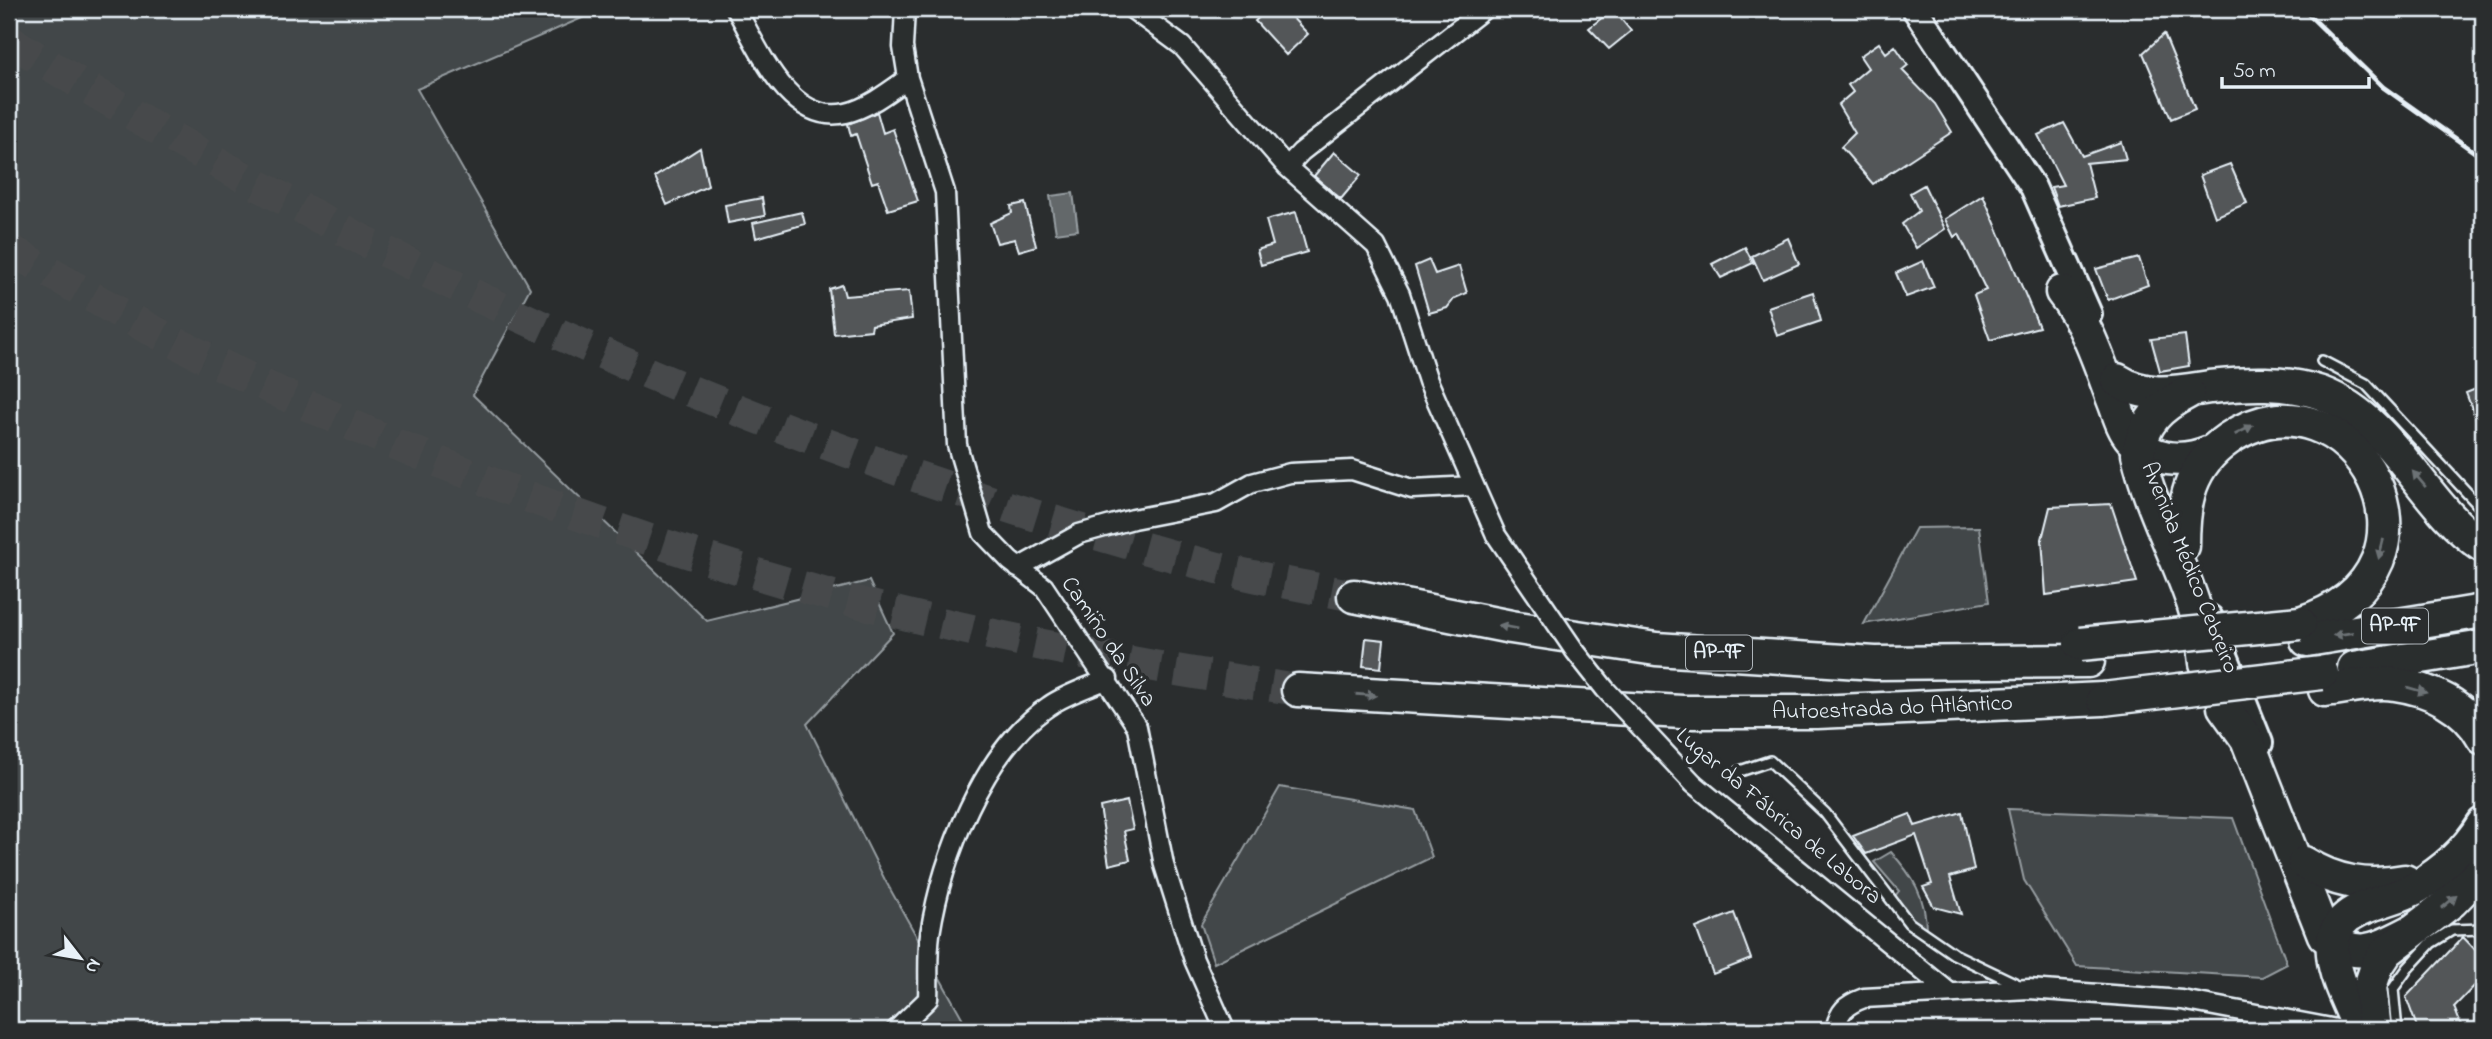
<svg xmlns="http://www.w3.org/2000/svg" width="2492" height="1039" font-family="'Indie Flower',sans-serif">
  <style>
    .green { fill: #424648; stroke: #959ca0; stroke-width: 2 }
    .water { fill: #63686b; stroke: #989fa3; stroke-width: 2 }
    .building { fill: #535759; stroke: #e8f1f8; stroke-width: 2 }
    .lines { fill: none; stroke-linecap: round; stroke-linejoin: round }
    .motorway-tunnel { stroke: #464a4c; stroke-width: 32; stroke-dasharray: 32 16; stroke-linecap: butt }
    .service-casing { stroke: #e8f1f8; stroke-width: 14 }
    .minor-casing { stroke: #e8f1f8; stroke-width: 23 }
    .secondary-casing { stroke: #e8f1f8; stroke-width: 30 }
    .motorway-casing { stroke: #e8f1f8; stroke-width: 37 }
    .service { stroke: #2a2d2e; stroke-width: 9 }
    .minor { stroke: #2a2d2e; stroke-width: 18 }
    .secondary { stroke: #2a2d2e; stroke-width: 24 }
    .motorway { stroke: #2a2d2e; stroke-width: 32 }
    .rail { stroke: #e8f1f8; stroke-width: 5 }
    .minor-bridge-casing { stroke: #e8f1f8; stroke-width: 23; stroke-linecap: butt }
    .motorway-bridge-casing { stroke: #e8f1f8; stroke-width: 37; stroke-linecap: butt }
    .minor-bridge { stroke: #2a2d2e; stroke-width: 18 }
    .motorway-bridge { stroke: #2a2d2e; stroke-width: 32 }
    .oneway { fill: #6c7275 }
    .labels { text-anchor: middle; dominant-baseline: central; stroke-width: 7; stroke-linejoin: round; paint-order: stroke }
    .shield { fill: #2a2d2e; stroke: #afb6bb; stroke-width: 2 }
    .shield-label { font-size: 21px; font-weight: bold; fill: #e8f1f8 }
    .street-label { font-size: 23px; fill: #e8f1f8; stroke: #2a2d2e }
  </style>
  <rect width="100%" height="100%" fill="#2a2d2e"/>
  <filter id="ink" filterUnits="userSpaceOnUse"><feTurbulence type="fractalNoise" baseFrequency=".0143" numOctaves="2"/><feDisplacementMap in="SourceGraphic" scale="14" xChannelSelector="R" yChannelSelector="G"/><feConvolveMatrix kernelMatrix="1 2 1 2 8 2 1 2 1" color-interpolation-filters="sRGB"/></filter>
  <g filter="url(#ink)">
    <path class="green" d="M 9,9 L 603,9 L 417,89 L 530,288 L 473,395 L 707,621 L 869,581 L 893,633 L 807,724 L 885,880 L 969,1030 L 9,1030 Z
      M 1979,527 L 1989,602 L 1864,624 L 1916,528 Z
      M 1280,787 L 1415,810 L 1432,857 L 1214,963 L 1201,924 Z
      M 2008,809 L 2233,818 L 2287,964 L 2262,977 L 2077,966 L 2024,880 Z
      M 1891,852 C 1913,876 1926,897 1926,930 L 1913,920 L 1895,896 L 1899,891 L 1874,862 Z"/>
    <path class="water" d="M 1073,193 L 1078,230 L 1056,233 L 1050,196 Z"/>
    <path class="building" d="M 1268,9 L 1284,9 L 1308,34 L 1286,55 L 1255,21 Z
      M 1613,9 L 1631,31 L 1609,49 L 1589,28 Z
      M 2164,34 L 2195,109 L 2171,119 L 2143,53 Z
      M 1879,43 L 1886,53 L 1895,46 L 1908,65 L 1902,70 L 1935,104 L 1952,132 L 1873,184 L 1841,147 L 1855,133 L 1838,105 L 1853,92 L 1848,85 L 1868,68 L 1860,56 Z
      M 877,112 L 883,133 L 893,129 L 918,201 L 888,210 L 878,181 L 872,183 L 856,134 L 851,136 L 848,124 Z
      M 2064,123 L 2082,156 L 2121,142 L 2126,159 L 2086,163 L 2095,198 L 2058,206 L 2051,187 L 2063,185 L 2038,135 Z
      M 700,148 L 708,186 L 667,205 L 655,177 Z
      M 1334,152 L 1361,175 L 1341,199 L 1314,176 Z
      M 2230,164 L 2247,203 L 2215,217 L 2200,175 Z
      M 1924,185 L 1945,229 L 1916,248 L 1902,224 L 1919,211 L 1910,193 Z
      M 1983,195 L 2039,327 L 1990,340 L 1974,295 L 1986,290 L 1959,234 L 1954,237 L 1945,219 Z
      M 762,198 L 765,216 L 728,223 L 725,205 Z
      M 1025,203 L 1036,246 L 1019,251 L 1015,239 L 997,243 L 990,223 L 1012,213 L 1011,206 Z
      M 802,212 L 805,224 L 756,238 L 753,223 Z
      M 1296,212 L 1307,252 L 1261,265 L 1257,250 L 1273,245 L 1266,220 Z
      M 1788,238 L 1799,264 L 1763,280 L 1752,256 Z
      M 1745,247 L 1753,263 L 1721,278 L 1712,264 Z
      M 2139,258 L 2148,285 L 2108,300 L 2096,269 Z
      M 1429,260 L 1435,274 L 1459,266 L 1467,293 L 1455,298 L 1447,308 L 1429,313 L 1415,266 Z
      M 1923,261 L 1934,287 L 1906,297 L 1896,273 Z
      M 842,285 L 845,296 L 909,291 L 912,319 L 872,325 L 871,330 L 834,334 L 829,289 Z
      M 1813,292 L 1821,321 L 1777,336 L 1768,307 Z
      M 2185,335 L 2189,366 L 2160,371 L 2151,339 Z
      M 2483,386 L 2483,435 L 2482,435 L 2466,393 Z
      M 2111,504 L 2137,582 L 2046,595 L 2042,539 L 2050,507 Z
      M 1366,638 L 1384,640 L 1381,668 L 1363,666 Z
      M 1127,801 L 1133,829 L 1124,831 L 1130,860 L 1109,865 L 1100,807 Z
      M 1962,812 L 1974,870 L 1950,877 L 1961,914 L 1934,907 L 1923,887 L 1932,884 L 1916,835 L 1866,854 L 1853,836 L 1910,814 L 1915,826 Z
      M 1734,913 L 1751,959 L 1713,974 L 1696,928 Z
      M 2463,937 L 2483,958 L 2483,977 L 2454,1007 L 2463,1030 L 2418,1030 L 2406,997 Z"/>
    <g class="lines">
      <path class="motorway-tunnel" d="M 9,40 C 380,272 793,457 1218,568 C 1263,579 1309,587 1354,596
        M 9,249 C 60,278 112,310 165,337 C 370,441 584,525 805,588 C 966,634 1133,664 1298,690"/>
      <g class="service-casing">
        <path id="service" d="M 2322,361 L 2366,384 L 2483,510
          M 1740,771 L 1770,761 L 1825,813 L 1909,923 L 1954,954 L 2021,986
          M 2397,1030 L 2393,989 L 2408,968 L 2431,943 L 2452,930 L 2483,929"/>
      </g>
      <g class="minor-casing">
        <path id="minor" d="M 736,9 C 758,47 789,126 846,113 C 868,108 890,91 908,78
          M 905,9 L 903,47 L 908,78 L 945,192 L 957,445 L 983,533 L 1010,561 L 1044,587 L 1137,727 L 1164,865 L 1194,960 L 1225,1030
          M 1132,9 L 1182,46 L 1287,167 L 1376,246 L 1400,294 L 1428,381 L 1496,535
          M 1287,167 L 1301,152 L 1484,9
          M 1018,568 L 1079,534 L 1133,519 L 1216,503 L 1252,483 L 1290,473 L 1352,470 L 1412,489 L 1474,486
          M 1694,784 L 1950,993
          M 896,1030 L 928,999 C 929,978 927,955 930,934 C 942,858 983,750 1049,706 C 1066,694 1089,687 1108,679
          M 1835,1030 C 1839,1011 1845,1005 1864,998 L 2029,989 L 2182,1000 L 2342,1030"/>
      </g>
      <g class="secondary-casing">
        <path id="secondary" d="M 1915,9 L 2033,187 L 2089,314
          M 2210,618 L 2260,743"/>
      </g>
      <g class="motorway-casing">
        <g id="motorway">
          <path d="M 2062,292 C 2087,323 2099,362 2113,399 C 2118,411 2122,428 2131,438 C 2153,462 2183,463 2210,452"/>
          <path d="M 2117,380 C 2146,399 2177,392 2210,387 C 2246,383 2286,381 2321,393 C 2395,421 2421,505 2483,546"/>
          <path d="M 2188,392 C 2159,407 2144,421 2138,454 C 2154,525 2200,590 2206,663"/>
          <path d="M 2183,546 C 2183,502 2189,466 2228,439 C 2350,355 2470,570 2300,623"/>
          <path d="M 1354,596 L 1511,627 L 1656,649 L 1875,663 L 2088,661"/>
          <path d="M 2307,640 L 2483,611"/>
          <path d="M 2354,668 L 2483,647"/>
          <path id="s1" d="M 1298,690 L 1682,712 L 1817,712 L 2103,699"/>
          <path d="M 2325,690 C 2347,688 2374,680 2395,684 C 2431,689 2466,706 2483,738"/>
          <path d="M 2224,707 L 2247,739 L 2324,935 C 2359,962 2376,949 2411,932"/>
          <path d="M 2304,863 C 2336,883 2368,888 2405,881"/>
          <path d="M 2360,1030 C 2351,1007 2335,979 2333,954 C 2328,903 2386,906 2417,887 C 2445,870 2466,852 2483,824"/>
          <path d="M 2375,1030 L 2370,987 L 2377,966 L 2387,951 L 2452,901 L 2483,869"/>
        </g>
      </g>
      <use href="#service" class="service"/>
      <use href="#minor" class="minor"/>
      <use href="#secondary" class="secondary"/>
      <use href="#motorway" class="motorway"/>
      <path class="rail" d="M 2303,9 L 2383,87 L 2483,158"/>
      <g class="minor-bridge-casing">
        <path id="minor-bridge" d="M 1496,535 L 1575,651 L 1605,689 L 1694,784"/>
      </g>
      <g class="motorway-bridge-casing">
        <path id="motorway-bridge" d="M 2080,644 L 2300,623
          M 2103,699 L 2322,673"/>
      </g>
      <use href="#minor-bridge" class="minor-bridge"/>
      <use href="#motorway-bridge" class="motorway-bridge"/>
    </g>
    <defs><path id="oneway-solid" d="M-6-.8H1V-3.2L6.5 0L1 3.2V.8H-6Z" transform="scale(1.75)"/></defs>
    <g class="oneway">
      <use href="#oneway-solid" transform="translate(2244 430) rotate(-27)"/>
      <use href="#oneway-solid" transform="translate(2419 479) rotate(-130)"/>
      <use href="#oneway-solid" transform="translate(2381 549) rotate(104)"/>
      <use href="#oneway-solid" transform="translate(1508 627) rotate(-170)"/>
      <use href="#oneway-solid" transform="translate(2343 634) rotate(171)"/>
      <use href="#oneway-solid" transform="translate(2417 690) rotate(16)"/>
      <use href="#oneway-solid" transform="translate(1366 695) rotate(4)"/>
      <use href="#oneway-solid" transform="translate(2449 902) rotate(-40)"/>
    </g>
  </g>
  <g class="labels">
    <g class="shield">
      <rect x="2362" y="608.5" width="66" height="35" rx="5"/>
      <rect x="1686" y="635.5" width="66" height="35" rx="5"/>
    </g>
    <g class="shield-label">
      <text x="2395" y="626">AP-9F</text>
      <text x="1719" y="653">AP-9F</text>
    </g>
    <g class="street-label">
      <text transform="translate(2189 568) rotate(68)">Avenida Médico Cebreiro</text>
      <text transform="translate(1108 642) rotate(56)">Camiño da Silva</text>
      <text stroke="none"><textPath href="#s1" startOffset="595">Autoestrada do Atlántico</textPath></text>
      <text transform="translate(1778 817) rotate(40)">Lugar da Fábrica de Labora</text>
    </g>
  </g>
  <rect width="2492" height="1039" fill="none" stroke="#2a2d2e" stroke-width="35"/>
  <rect x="18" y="18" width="2457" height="1004" fill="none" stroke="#e8f1f8" stroke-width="2.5" filter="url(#ink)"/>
  <g transform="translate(80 958) rotate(121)" stroke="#2a2d2e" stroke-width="5" paint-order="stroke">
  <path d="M0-5L12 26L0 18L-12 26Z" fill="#e8f1f8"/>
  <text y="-10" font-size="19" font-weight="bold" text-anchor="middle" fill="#e8f1f8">N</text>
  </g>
  <path d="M2222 77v10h147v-10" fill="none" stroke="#e8f1f8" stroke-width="3.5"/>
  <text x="2233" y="77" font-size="21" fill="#e8f1f8" stroke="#2a2d2e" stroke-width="5" paint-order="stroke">50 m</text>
</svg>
